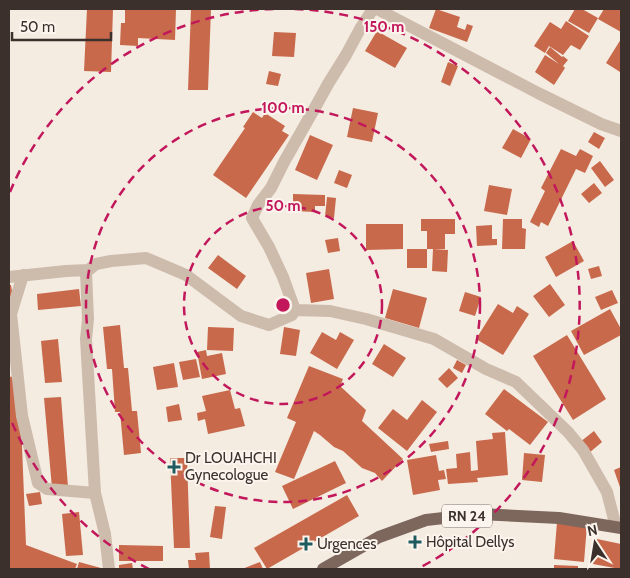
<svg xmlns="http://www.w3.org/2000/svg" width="630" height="578" font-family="Cabin,sans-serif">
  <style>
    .building { fill: #c8694b }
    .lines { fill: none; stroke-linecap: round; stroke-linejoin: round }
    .minor { stroke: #cdbbac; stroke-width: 12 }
    .major { stroke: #7d675c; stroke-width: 12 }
    .ring { fill: none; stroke: #c2185b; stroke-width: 2.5; stroke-dasharray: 9 6 }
    .poi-dot { fill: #1f5a5e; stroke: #fbf5ee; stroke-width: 2 }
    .labels { text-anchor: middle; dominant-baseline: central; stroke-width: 4; stroke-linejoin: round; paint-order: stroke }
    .shield { fill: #fbf5ee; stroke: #756b66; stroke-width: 1 }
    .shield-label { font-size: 14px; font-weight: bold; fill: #3b302b }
    .poi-label { font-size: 15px; fill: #3b302b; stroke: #fbf5ee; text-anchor: start }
    .centre { fill: #c2185b; stroke: #fbf5ee; stroke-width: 2.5 }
    .ring-label { font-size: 15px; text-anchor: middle; font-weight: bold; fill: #c2185b; stroke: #fbf5ee; stroke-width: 4; stroke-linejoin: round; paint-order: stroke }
  </style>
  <rect width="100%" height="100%" fill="#f4ebe1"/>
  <path class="building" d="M 87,9 L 113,9 L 111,72 L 84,71 Z
    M 125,9 L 176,9 L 175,40 L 138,38 L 138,46 L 120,45 L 121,23 L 125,23 Z
    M 191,9 L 211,9 L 208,90 L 188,90 Z
    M 436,9 L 460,17 L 457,27 L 465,30 L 467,24 L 473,26 L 467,42 L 429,28 Z
    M 575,9 L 582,9 L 598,18 L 589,33 L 568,21 Z
    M 604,9 L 621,9 L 621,32 L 598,19 Z
    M 566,21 L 589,36 L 580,50 L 571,45 L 563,55 L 549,46 L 545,53 L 534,46 L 550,22 L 561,29 Z
    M 377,31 L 407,48 L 395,68 L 365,51 Z
    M 274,32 L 296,33 L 294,57 L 272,56 Z
    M 621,39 L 621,70 L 620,72 L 606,63 Z
    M 550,47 L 562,57 L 563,56 L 568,60 L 563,66 L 565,68 L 554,85 L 535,72 L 545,55 L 559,64 L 546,53 Z
    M 448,62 L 458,66 L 450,86 L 441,82 Z
    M 269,71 L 281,74 L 278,86 L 266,84 Z
    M 353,108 L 378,113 L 372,142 L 347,137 Z
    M 253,112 L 262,118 L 265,113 L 285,126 L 282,131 L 289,135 L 246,198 L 213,175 L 245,128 L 243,127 Z
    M 513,129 L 531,139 L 521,158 L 502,148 Z
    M 594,132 L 605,138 L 599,149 L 588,142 Z
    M 310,135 L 333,145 L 317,180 L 295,170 Z
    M 561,149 L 576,156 L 580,149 L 593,156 L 585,173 L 576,169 L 548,226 L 541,222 L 539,227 L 530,222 L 545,191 L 541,188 Z
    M 600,161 L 614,180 L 605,187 L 591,168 Z
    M 339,170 L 352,175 L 347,188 L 334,183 Z
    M 594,183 L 602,193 L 589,203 L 581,194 Z
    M 489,185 L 512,189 L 507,215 L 484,211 Z
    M 293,194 L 325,195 L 325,206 L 315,206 L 315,212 L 293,211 Z
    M 327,197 L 336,198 L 334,218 L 325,217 Z
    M 421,219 L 455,219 L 455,234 L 445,234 L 445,249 L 427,249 L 427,231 L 421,231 Z
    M 503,219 L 522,219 L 522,228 L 526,229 L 525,249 L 502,249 Z
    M 366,224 L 403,224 L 403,249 L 366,250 Z
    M 492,225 L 492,239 L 497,239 L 497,245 L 477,246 L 476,226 Z
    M 338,238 L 340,251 L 328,253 L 325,240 Z
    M 573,241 L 584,261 L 556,277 L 545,257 Z
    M 407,249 L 427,249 L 427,268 L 407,268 Z
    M 433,249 L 448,250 L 447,272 L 432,271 Z
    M 218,255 L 246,276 L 237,289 L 208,268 Z
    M 599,266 L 602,276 L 591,279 L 588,269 Z
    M 329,269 L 334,299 L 311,303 L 306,273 Z
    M 550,284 L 565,305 L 549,317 L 533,296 Z
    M 9,285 L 11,285 L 13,297 L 9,297 Z
    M 79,289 L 81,306 L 38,310 L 37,294 Z
    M 393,289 L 427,298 L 419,328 L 385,318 Z
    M 612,290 L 618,303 L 601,310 L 595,297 Z
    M 465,292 L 481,297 L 475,316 L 459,311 Z
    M 498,304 L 513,313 L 517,306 L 529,314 L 503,355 L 476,339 Z
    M 610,309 L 621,329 L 621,335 L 584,355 L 571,331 Z
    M 120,325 L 124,368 L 128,368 L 132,411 L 137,411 L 141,453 L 124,455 L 120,412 L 115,412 L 112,369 L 107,369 L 103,327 Z
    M 208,327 L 234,328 L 233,351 L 207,350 Z
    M 284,327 L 300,330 L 296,356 L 280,354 Z
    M 322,332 L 336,340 L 340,332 L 354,340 L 337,369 L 310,353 Z
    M 567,335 L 606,399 L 573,420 L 533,356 Z
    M 58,339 L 62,382 L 45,383 L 41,341 Z
    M 384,344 L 406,358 L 393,377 L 372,364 Z
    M 206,350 L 207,356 L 222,353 L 226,374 L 202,379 L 197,352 Z
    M 196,359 L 200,377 L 183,380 L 179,362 Z
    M 457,360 L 466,365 L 462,373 L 453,368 Z
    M 174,363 L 178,387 L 157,390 L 153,367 Z
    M 309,366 L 343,379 L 340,386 L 366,410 L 362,421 L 403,459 L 382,481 L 375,473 L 362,468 L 343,451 L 334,447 L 320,435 L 314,431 L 294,479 L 275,472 L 296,422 L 287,418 Z
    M 449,368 L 458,378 L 447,388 L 438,379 Z
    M 16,376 L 22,446 L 26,545 L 77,564 L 75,569 L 9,569 L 9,377 Z
    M 504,389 L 548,422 L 530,445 L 509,429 L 507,431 L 485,414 Z
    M 230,390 L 235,409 L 240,408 L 245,426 L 208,434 L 205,419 L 198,421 L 197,413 L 206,411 L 202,396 Z
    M 61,397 L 68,487 L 52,488 L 44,398 Z
    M 422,400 L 437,412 L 407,451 L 378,428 L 393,409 L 407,420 Z
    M 179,404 L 182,420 L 168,422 L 166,407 Z
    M 594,431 L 602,442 L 589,453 L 580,442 Z
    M 505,432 L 508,475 L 477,478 L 478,482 L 448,484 L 446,469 L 457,468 L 456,454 L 470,452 L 471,471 L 478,470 L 476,441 L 493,439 L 492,433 Z
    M 448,441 L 449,449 L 431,452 L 429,444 Z
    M 524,453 L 545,455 L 542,482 L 522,480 Z
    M 436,455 L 439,471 L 444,470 L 446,479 L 438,480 L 440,490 L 413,495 L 407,460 Z
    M 170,458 L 187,458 L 190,548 L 174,548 Z
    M 335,461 L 346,483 L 293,509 L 282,486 Z
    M 621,467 L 621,490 L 614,470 Z
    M 40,492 L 42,504 L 29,506 L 26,494 Z
    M 347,495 L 359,516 L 267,569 L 254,548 Z
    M 215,506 L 226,507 L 222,539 L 210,537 Z
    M 79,512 L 83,555 L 66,556 L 62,514 Z
    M 557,522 L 587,525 L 584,562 L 554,559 Z
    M 597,539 L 621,544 L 621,561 L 620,569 L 593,564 Z
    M 119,545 L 163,546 L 163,561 L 119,561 Z
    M 209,552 L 210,569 L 189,569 L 188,560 L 196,560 L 195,553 Z
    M 79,562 L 101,568 L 101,569 L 77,569 Z
    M 260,562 L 263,569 L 242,569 Z
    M 132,563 L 133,569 L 119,569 L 119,565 Z
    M 554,565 L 578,566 L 578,569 L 554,569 Z"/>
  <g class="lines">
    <path class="minor" d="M 377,9 L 538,93 L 601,124 L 621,131
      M 23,275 L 11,314 L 22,416 L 38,483 L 47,489 L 95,493
      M 9,277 L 66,271 L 88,270
      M 295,310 L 330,311 L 366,319 L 434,339 L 486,369 L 516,382 L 568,432 L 583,450 L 607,492 L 616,527
      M 109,569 L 105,534 L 95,493 L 86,339 L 88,319 L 86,272 L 96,264 L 111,261 L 146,258 L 186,275 L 241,316 L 269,325 L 292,315 L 295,310 L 283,277 L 269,247 L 252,218 L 258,205 L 271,188 L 284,162 L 317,104 L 328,84 L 346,55 L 360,29 L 373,9"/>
    <path class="major" d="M 323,569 L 379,537 L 426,520 L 479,514 L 559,518 L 621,528"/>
  </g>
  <g class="ring">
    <circle cx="283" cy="305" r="99"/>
    <circle cx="283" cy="305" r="197"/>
    <path d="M149 569A296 296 0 0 1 10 418M10 192A296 296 0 1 1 417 569"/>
  </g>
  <g class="poi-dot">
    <path d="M171.5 459.5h5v5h5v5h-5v5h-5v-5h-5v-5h5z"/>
    <path d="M412.5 534.5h5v5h5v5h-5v5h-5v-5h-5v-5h5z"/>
    <path d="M303.5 536.5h5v5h5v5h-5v5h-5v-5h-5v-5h5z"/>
  </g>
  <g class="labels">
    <rect class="shield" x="442" y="504.5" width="50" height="23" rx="4"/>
    <g class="shield-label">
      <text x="467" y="516">RN 24</text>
    </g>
    <g class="poi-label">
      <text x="185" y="458">Dr LOUAHCHI<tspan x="185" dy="17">Gynecologue</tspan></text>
      <text x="426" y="542">Hôpital Dellys</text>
      <text x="317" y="544">Urgences</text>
    </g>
  </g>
  <circle cx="283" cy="305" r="8" class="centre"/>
  <g class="ring-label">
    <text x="384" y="32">150 m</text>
    <text x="283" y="113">100 m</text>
    <text x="283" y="211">50 m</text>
  </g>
  <rect width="630" height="578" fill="none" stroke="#3b302b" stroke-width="20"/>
  <g transform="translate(595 543) rotate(348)" stroke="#fbf5ee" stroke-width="4" paint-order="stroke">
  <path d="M0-4L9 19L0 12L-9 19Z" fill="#3b302b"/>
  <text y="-8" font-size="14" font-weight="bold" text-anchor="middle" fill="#3b302b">N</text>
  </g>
  <path d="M12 32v8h99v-8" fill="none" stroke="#3b302b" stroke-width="2.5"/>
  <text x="20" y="32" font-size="15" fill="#3b302b" stroke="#fbf5ee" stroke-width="4" paint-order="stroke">50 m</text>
</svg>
